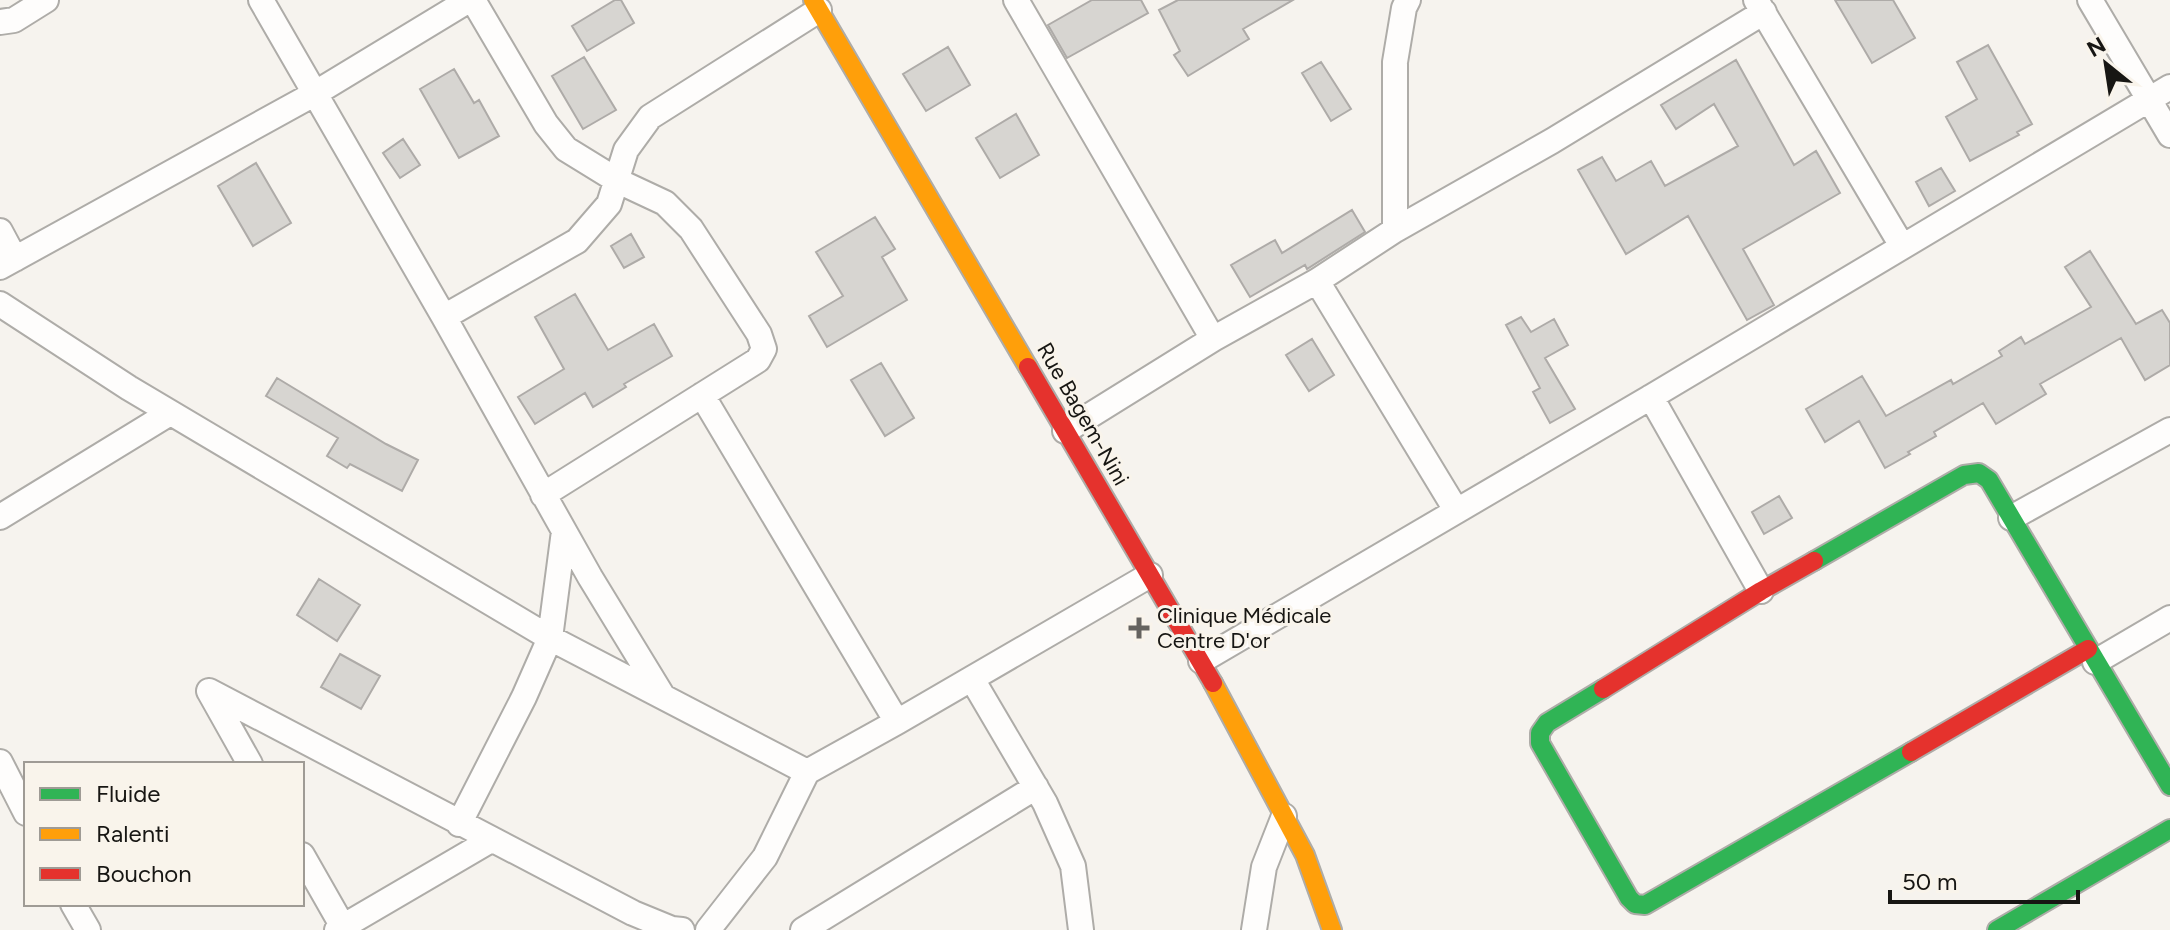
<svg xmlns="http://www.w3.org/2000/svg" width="2170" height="930" font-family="Figtree,sans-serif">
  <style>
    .building { fill: #d7d5d1; stroke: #aeaba8; stroke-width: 2 }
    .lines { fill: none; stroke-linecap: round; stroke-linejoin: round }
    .street-casing { stroke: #aeaca8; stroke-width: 28 }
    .fast-casing { stroke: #aeaca8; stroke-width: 22 }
    .slow-casing { stroke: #aeaca8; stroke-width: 22 }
    .jam-casing { stroke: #aeaca8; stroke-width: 22 }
    .street { stroke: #fefdfc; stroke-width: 24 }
    .fast { stroke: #30b455; stroke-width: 18 }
    .slow { stroke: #ff9f0a; stroke-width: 18 }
    .jam { stroke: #e5322d; stroke-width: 18 }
    .poi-dot { fill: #656360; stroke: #f9f4eb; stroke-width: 3 }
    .labels { text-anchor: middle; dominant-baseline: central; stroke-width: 6; stroke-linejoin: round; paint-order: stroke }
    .street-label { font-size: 22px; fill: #171613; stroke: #f9f4eb }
    .poi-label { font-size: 22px; fill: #171613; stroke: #f9f4eb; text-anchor: start }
  </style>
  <rect width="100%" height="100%" fill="#f6f3ee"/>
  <path class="building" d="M 615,0 L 621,0 L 634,23 L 587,51 L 572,26 Z
    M 1092,0 L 1141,0 L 1148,13 L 1067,58 L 1048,25 Z
    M 1178,0 L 1293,0 L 1243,29 L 1249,39 L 1188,76 L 1174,55 L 1180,51 L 1159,10 Z
    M 1835,0 L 1893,0 L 1915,38 L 1872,63 Z
    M 1988,45 L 2032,124 L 2017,132 L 2019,135 L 1970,161 L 1946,117 L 1977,99 L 1957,62 Z
    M 948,47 L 970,85 L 926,111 L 903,74 Z
    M 584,57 L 616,110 L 583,129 L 552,76 Z
    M 1736,60 L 1794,165 L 1816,151 L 1840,193 L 1743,249 L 1774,305 L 1747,320 L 1688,216 L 1626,254 L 1578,170 L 1602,157 L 1616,181 L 1651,161 L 1665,186 L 1738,146 L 1714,104 L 1676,129 L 1661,105 Z
    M 1321,62 L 1351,109 L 1331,121 L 1302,73 Z
    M 454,69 L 474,103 L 479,100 L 499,136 L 459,158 L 420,89 Z
    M 1016,114 L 1039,155 L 1000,178 L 976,138 Z
    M 403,139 L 420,165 L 400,178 L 383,153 Z
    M 256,163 L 291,223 L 253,246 L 218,186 Z
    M 1941,168 L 1955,191 L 1929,206 L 1916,182 Z
    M 1352,210 L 1365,232 L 1307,269 L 1305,265 L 1250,297 L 1231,265 L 1275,240 L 1282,253 Z
    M 875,217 L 895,249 L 882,257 L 907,300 L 827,347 L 809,316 L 843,296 L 816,252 Z
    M 631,234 L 644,257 L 624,268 L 611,246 Z
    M 2090,251 L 2136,324 L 2162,310 L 2170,323 L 2170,365 L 2145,380 L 2121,338 L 2040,384 L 2046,394 L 1996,424 L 1983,403 L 1934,432 L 1936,436 L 1908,452 L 1910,454 L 1885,468 L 1859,421 L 1825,442 L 1806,409 L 1862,376 L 1886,416 L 1951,380 L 1953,384 L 2002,356 L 1999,351 L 2021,337 L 2025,344 L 2091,307 L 2065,267 Z
    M 575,294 L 608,350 L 654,324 L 672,356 L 624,384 L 626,387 L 593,407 L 585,393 L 535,424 L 518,397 L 564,369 L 535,317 Z
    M 1521,317 L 1531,332 L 1554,319 L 1568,345 L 1545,358 L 1575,409 L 1550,423 L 1533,392 L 1540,388 L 1506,325 Z
    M 1312,339 L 1334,375 L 1309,391 L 1286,355 Z
    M 881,363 L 914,418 L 885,436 L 851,380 Z
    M 277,378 L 386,444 L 418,460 L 402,491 L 350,464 L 347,468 L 327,456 L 338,438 L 266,396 Z
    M 1779,496 L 1792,518 L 1764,534 L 1752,512 Z
    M 319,579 L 360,605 L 337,641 L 297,615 Z
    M 340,654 L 380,676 L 361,709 L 321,687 Z"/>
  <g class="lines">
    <g class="street-casing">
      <path id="street" d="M 261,0 L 444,317 L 590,577 L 662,695
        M 473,0 L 546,124 L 566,149 L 618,181 L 665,203 L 691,229 L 759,334 L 764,349 L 758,360 L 543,495
        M 1016,0 L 1213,339
        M 1756,0 L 1902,246
        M 2090,0 L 2170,135
        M 0,22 L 14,20 L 46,0
        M 1395,230 L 1395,62 L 1404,8 L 1408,0
        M 0,231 L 15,259
        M 0,267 L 314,94 L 469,0
        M 1317,281 L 1456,510
        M 0,304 L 129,388 L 550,638 L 807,772
        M 444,317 L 577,241 L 609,204 L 626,150 L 650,117 L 819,10
        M 702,395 L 897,722
        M 1651,397 L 1761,591
        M 1065,431 L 1213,339 L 1317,281 L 1395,230 L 1552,141 L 1764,12
        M 0,517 L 170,413
        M 2011,518 L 2170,430
        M 1201,661 L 1651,397 L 2170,87
        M 2095,662 L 2170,618
        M 972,679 L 1045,803 L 1073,866 L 1081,930
        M 209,691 L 633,913 L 672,929 L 682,930
        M 209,691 L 250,764
        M 0,762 L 26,813
        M 459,824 L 524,697 L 550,638 L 564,531
        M 302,855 L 343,927
        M 73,904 L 88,930
        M 337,930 L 491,840
        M 708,930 L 765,857 L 807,772 L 897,722 L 1150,575
        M 803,930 L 1036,787
        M 1254,930 L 1264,867 L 1284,816"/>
    </g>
    <g class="fast-casing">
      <path id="fast" d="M 1814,561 L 1964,475 L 1979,473 L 1989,480 L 2170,786
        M 1603,689 L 1547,723 L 1540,733 L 1540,743 L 1629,898 L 1635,904 L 1645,905 L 1911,752
        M 1997,930 L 2170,829"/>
    </g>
    <g class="slow-casing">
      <path id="slow" d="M 813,0 L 1028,367
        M 1213,683 L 1305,855 L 1332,930"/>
    </g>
    <g class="jam-casing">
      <path id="jam" d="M 1028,367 L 1213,683
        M 1603,689 L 1761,591 L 1814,561
        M 1911,752 L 2088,649"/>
    </g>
    <use href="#street" class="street"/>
    <use href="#fast" class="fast"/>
    <use href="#slow" class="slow"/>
    <use href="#jam" class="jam"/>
  </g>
  <path class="poi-dot" d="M1135 616h8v8h8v8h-8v8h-8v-8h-8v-8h8z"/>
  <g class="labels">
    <g class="street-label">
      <text transform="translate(1083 414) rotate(60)">Rue Bagem-Nini</text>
    </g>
    <g class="poi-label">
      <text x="1157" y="615">Clinique Médicale<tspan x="1157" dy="25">Centre D'or</tspan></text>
    </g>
  </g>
  <rect x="24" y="762" width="280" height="144" fill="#f9f4eb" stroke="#9f9b95" stroke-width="2"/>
  <rect x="40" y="788" width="40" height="12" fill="#30b455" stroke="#9f9b95" stroke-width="2"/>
  <text x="96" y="802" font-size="24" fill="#171613">Fluide</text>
  <rect x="40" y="828" width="40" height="12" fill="#ff9f0a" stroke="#9f9b95" stroke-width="2"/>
  <text x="96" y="842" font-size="24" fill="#171613">Ralenti</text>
  <rect x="40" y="868" width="40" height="12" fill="#e5322d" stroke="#9f9b95" stroke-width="2"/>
  <text x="96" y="882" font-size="24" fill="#171613">Bouchon</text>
  <g transform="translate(2106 64) rotate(330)" stroke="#f9f4eb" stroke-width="6" paint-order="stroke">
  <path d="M0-6L14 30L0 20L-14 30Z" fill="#171613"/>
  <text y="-12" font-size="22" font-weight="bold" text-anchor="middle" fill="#171613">N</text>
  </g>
  <path d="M1890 890v12h188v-12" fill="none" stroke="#171613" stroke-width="4"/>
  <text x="1902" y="890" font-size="24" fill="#171613" stroke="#f9f4eb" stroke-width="6" paint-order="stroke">50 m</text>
</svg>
